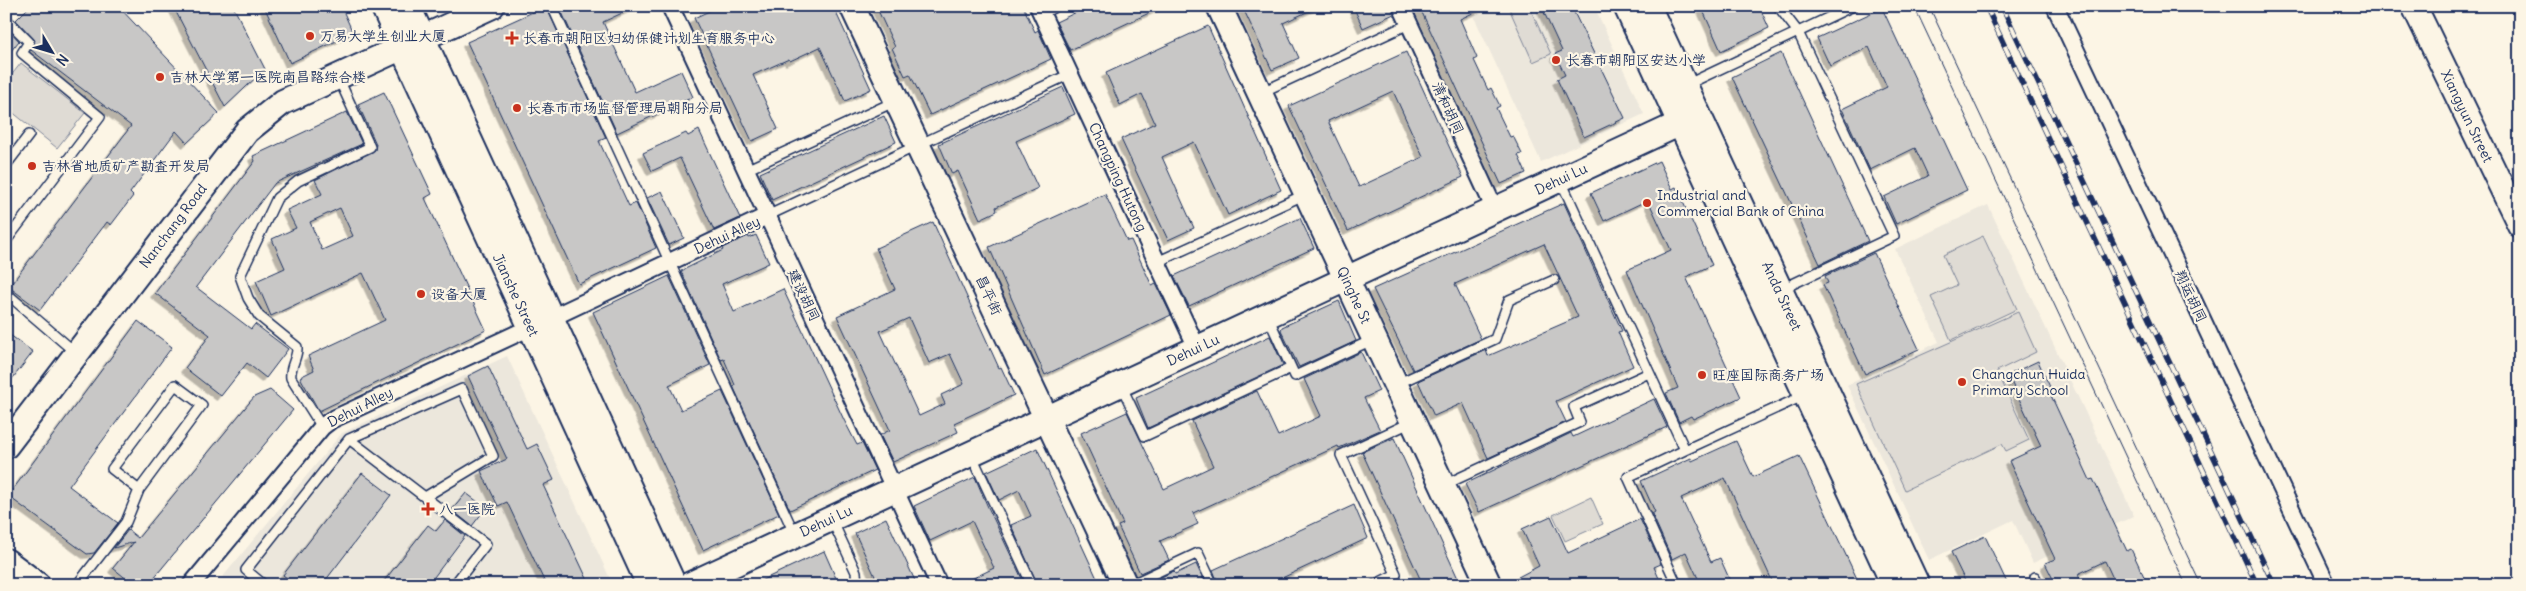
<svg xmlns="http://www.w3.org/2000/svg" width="2526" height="591" font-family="Delius,'LXGW WenKai TC',sans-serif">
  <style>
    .built { fill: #ece7dc }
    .green { fill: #dfdbd4; stroke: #7d8599 }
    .building { fill: #c8c7c6; stroke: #1b2f5e; fill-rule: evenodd; filter: url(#shadow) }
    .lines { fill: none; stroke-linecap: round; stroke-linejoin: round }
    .lane-casing { stroke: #1b2f5e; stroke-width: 12 }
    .street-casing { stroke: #1b2f5e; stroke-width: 20 }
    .secondary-casing { stroke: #1b2f5e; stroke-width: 28 }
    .primary-casing { stroke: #1b2f5e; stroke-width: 30 }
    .lane { stroke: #fcf5e5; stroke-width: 9 }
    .street { stroke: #fcf5e5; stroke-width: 16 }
    .secondary { stroke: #fcf5e5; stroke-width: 24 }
    .primary { stroke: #fcf5e5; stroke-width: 26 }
    .tram { stroke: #1b2f5e; stroke-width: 1 }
    .rail-casing { stroke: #1b2f5e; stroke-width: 5.5 }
    .rail { stroke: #fcf5e5; stroke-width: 4; stroke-dasharray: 11; stroke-linecap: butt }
    .poi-dot { fill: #c8321e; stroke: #fcf5e5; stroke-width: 2 }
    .labels { text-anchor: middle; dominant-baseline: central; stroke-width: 4.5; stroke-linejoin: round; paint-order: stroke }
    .poi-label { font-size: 14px; fill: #1b2f5e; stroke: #fcf5e5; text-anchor: start }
    .street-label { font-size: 14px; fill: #1b2f5e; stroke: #fcf5e5 }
  </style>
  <defs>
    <filter id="shadow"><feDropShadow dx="-4.5" dy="4.5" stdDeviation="0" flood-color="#0004"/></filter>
  </defs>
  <rect width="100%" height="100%" fill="#fcf5e5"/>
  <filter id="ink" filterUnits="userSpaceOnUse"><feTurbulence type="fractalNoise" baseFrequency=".02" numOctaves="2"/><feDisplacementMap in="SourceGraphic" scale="10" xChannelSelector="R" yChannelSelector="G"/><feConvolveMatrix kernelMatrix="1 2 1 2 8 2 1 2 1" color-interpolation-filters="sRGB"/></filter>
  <g filter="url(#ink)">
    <path class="built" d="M 1469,6 L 1594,6 L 1644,114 L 1541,162 Z
      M 1988,205 L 2134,516 L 2033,563 L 2013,520 L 1929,560 L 1847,385 L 1939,342 L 1895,249 Z
      M 507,356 L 613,585 L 216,585 L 342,433 Z"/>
    <path class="green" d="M 1508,6 L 1529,6 L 1551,54 L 1533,62 Z
      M 21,63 L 85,113 L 57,148 L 6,107 L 6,82 Z
      M 1983,236 L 2017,309 L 1951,340 L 1931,297 L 1957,285 L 1943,255 Z
      M 2018,312 L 2036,352 L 1997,371 L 2029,440 L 2006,451 L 2002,444 L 1905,490 L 1856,384 Z
      M 1591,497 L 1603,524 L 1565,541 L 1553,515 Z"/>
    <path class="building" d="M 30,6 L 118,6 L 219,113 L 187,143 L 176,131 L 130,193 L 133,196 L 111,225 L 107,222 L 40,310 L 9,287 L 131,126 L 31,50 L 35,40 L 16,20 Z
      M 173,6 L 233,6 L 265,69 L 225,107 Z
      M 264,6 L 341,6 L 353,33 L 290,63 Z
      M 546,6 L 606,138 L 599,141 L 629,206 L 636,203 L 656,248 L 579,284 L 467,42 Z
      M 559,6 L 637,6 L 603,22 L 635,92 L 681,71 L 693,97 L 617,133 Z
      M 720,6 L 833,6 L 871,89 L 845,101 L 820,47 L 790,61 L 789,59 L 753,75 L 778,129 L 752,141 L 694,18 Z
      M 876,6 L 1023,6 L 1035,32 L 1038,30 L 1051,59 L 930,115 L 910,74 L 905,76 L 892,48 L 895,47 Z
      M 1089,6 L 1164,6 L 1070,50 L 1056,22 Z
      M 1242,6 L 1320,6 L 1283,23 L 1299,58 L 1272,70 Z
      M 1353,6 L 1391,6 L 1394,14 L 1363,28 Z
      M 1419,6 L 1488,6 L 1460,19 L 1477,58 L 1474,60 L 1488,90 L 1491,88 L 1500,106 L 1496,108 L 1510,137 L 1513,136 L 1522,154 L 1518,155 L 1526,173 L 1501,184 Z
      M 1541,6 L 1571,6 L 1625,118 L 1584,137 L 1557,79 L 1565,75 L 1555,54 L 1562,51 Z
      M 1701,6 L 1759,6 L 1769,28 L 1721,51 Z
      M 1882,8 L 1967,190 L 1896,224 L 1884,197 L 1928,176 L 1915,148 L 1870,170 L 1842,109 L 1887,87 L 1869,47 L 1830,66 L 1817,38 Z
      M 1208,26 L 1281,190 L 1228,215 L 1194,142 L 1162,157 L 1194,228 L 1168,240 L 1121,139 L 1155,123 L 1142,94 L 1120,105 L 1106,73 Z
      M 8,29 L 21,43 L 19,41 L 6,57 Z
      M 1406,52 L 1463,177 L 1348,231 L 1289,106 ZM 1393,91 L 1423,157 L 1359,187 L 1328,121 Z
      M 1781,53 L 1868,241 L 1820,264 L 1732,77 Z
      M 1063,87 L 1075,114 L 1016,141 L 1038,188 L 996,207 L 997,211 L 980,219 L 958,171 L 952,174 L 939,144 Z
      M 384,92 L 432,194 L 425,198 L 486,330 L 319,411 L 300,377 L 314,370 L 308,356 L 385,320 L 363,273 L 271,316 L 256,281 L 285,268 L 272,239 L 296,228 L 287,210 L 322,194 L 315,180 L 375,150 L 376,144 L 358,104 ZM 340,208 L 353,236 L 322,250 L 310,222 Z
      M 347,112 L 362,144 L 275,183 L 196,287 L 251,329 L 255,324 L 288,349 L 266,378 L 247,363 L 221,396 L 185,368 L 210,335 L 155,293 L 255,161 L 253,156 Z
      M 884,116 L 896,142 L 772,200 L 760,173 Z
      M 699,130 L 740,218 L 714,230 L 680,158 L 652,171 L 643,153 L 686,133 L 688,136 Z
      M 1659,161 L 1672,189 L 1676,187 L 1712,265 L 1686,277 L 1741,397 L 1693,419 L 1691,416 L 1679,422 L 1666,393 L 1678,388 L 1627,270 L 1671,250 L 1648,200 L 1604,221 L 1591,193 Z
      M 662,191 L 684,238 L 669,245 L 647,198 Z
      M 1105,194 L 1127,241 L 1131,240 L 1152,286 L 1156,284 L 1171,315 L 1045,375 L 989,247 Z
      M 1564,203 L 1622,331 L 1618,332 L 1633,366 L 1556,401 L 1566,422 L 1488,458 L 1463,403 L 1434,416 L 1418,381 L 1486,350 L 1488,356 L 1578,317 L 1544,244 L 1455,284 L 1481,339 L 1413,370 L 1373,289 Z
      M 1300,218 L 1314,248 L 1189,306 L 1174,276 Z
      M 933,222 L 999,368 L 1001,367 L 1014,395 L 954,423 L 958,432 L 893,462 L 880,435 L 890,430 L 837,316 L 895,289 L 876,248 ZM 909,318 L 929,363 L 950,354 L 964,384 L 941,395 L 945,404 L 919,416 L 880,331 Z
      M 756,235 L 769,263 L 722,284 L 734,312 L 783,289 L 844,420 L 857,445 L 862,443 L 875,470 L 790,510 L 733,386 L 735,385 L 724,359 L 721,360 L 681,271 L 723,250 L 722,248 L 748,236 L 749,238 Z
      M 1874,253 L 1919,349 L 1865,374 L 1823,285 L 1828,283 L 1825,276 Z
      M 669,276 L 710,365 L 669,385 L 681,410 L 722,391 L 779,514 L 703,550 L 593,312 Z
      M 1339,301 L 1356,341 L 1299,367 L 1281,330 L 1282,327 Z
      M 138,321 L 172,347 L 69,486 L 118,523 L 94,553 L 87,554 L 8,496 Z
      M 6,332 L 33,352 L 6,387 Z
      M 1270,336 L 1283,365 L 1148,428 L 1136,398 Z
      M 1361,352 L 1379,391 L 1364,398 L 1380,430 L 1339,448 L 1338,446 L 1193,513 L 1198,524 L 1160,541 L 1169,560 L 1140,573 L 1118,526 L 1123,524 L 1081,433 L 1127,412 L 1164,489 L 1213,466 L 1192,421 L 1257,391 L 1278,436 L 1321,416 L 1304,379 Z
      M 2038,361 L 2050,387 L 2048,389 L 2090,480 L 2093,479 L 2127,551 L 2131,549 L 2148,585 L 2116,585 L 2105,561 L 2078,574 L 2082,585 L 2056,585 L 2045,563 L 2055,559 L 2009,461 L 2041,446 L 2008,375 Z
      M 488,366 L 527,449 L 537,444 L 554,480 L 543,485 L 590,585 L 546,585 L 507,502 L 498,506 L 481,471 L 507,459 L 468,376 Z
      M 270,390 L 293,410 L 148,585 L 134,585 L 113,568 L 134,542 L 114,548 L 128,530 L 138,538 L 254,397 Z
      M 1654,399 L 1667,427 L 1479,512 L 1465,484 L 1571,433 L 1573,437 Z
      M 1394,438 L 1461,585 L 1423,585 L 1362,452 Z
      M 1736,441 L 1753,477 L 1799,456 L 1860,585 L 1774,585 L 1725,478 L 1681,498 L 1711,562 L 1720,558 L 1732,585 L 1701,585 L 1686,552 L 1672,559 L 1652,514 L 1655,512 L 1641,481 L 1691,458 L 1692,461 Z
      M 1037,448 L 1089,561 L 1100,585 L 1038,585 L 1011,525 L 1031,516 L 1019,490 L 999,500 L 986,472 Z
      M 362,473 L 391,495 L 322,585 L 296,585 L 283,575 Z
      M 975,477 L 987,505 L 1025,585 L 959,585 L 994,568 L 972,521 L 930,541 L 914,506 Z
      M 466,493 L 486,508 L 472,526 L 452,510 Z
      M 1354,505 L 1368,538 L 1267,585 L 1219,585 L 1213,570 Z
      M 1551,516 L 1568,553 L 1640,519 L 1661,564 L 1654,567 L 1662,585 L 1503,585 L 1539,566 L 1522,529 Z
      M 886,518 L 917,585 L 879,585 L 855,533 Z
      M 445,520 L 465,536 L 428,585 L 381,585 L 428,525 L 436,531 Z
      M 1985,536 L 2008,585 L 1967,585 L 1951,552 Z
      M 824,551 L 839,585 L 752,585 L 792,566 Z
      M 1196,564 L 1206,585 L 1145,585 L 1174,571 L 1175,574 Z"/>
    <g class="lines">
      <g class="lane-casing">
        <path id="lane" d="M 552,6 L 795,535
          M 1778,6 L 1798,32 L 1894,236 L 1782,289
          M 1041,14 L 1057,6
          M 6,19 L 29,42 L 22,53 L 100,117 L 6,241
          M 1686,85 L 1853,6
          M 1260,93 L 1409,24
          M 6,165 L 29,135
          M 746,170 L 896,101
          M 1560,179 L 1685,450 L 1628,477 L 1677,585
          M 767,216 L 1070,74
          M 1157,262 L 1306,194
          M 6,293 L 76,353
          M 1268,317 L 1295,376 L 1374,339
          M 1397,384 L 1495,339 L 1509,300 L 1554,280
          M 175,385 L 202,405 L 139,490 L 112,469 Z
          M 1121,385 L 1145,436 L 1291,368
          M 322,427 L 291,378 C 289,367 298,358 297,347 L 259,316 L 248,298 L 240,276 L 277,198 L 298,181 L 370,147 L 338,77
          M 349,439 L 486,544 L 454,585
          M 1685,450 L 1805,395
          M 971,454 L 1032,585
          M 1444,485 L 1580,422 L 1574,407 L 1649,373
          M 832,520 L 856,572 L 857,585
          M 2035,577 L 2039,585
          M 77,585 L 126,522 L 139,490
          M 264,585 L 246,570 L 349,439 L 462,389 L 493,456 L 425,497
          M 1130,585 L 1198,553 L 1213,585
          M 1374,585 L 1396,574 L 1341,455 L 1412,422"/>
      </g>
      <g class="street-casing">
        <path id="street" d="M 670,6 L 939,585
          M 1038,6 L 1197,348
          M 1401,6 L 1495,210
          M 2055,6 L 2327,585
          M 551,318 L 767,216
          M 191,585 L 322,427 L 331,420 L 531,327"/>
      </g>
      <g class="secondary-casing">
        <path id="secondary" d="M 383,6 L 649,585
          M 408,6 L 674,585
          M 852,6 L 1125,585
          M 1219,6 L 1489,585
          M 2414,6 L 2520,225
          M 6,446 L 247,131 L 283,102 L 492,6
          M 6,561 L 38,585
          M 689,585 L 1698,115"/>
      </g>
      <g class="primary-casing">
        <path id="primary" d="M 1627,6 L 1895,585
          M 1647,6 L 1916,585"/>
      </g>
      <use href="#lane" class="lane"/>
      <use href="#street" class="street"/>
      <use href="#secondary" class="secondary"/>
      <use href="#primary" class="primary"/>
      <path class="tram" d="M 1914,6 L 2186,585
        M 1929,6 L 2201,585"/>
      <g class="rail-casing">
        <path id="rail" d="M 1986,6 L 2257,585
          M 2002,6 L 2274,585"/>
      </g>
      <use href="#rail" class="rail"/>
    </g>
  </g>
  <g class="poi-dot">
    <circle cx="310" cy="36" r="5"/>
    <path d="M509.5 30.5h5v5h5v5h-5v5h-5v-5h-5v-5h5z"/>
    <circle cx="1556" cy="60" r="5"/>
    <circle cx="160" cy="77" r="5"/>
    <circle cx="517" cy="108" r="5"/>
    <circle cx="32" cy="166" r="5"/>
    <circle cx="1647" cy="203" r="5"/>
    <circle cx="421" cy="294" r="5"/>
    <circle cx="1702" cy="375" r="5"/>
    <circle cx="1962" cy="382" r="5"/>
    <path d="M425.5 501.5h5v5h5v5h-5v5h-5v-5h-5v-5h5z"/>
  </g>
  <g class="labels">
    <g class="poi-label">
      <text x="320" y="36">万易大学生创业大厦</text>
      <text x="523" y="38">长春市朝阳区妇幼保健计划生育服务中心</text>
      <text x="1566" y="60">长春市朝阳区安达小学</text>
      <text x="170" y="77">吉林大学第一医院南昌路综合楼</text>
      <text x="527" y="108">长春市市场监督管理局朝阳分局</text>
      <text x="42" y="166">吉林省地质矿产勘查开发局</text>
      <text x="1657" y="195">Industrial and<tspan x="1657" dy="16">Commercial Bank of China</tspan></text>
      <text x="431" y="294">设备大厦</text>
      <text x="1972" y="374">Changchun Huida<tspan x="1972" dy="16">Primary School</tspan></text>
      <text x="1712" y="375">旺座国际商务广场</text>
      <text x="439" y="509">八一医院</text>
    </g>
    <g class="street-label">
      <text transform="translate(1448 108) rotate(65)">清和胡同</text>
      <text transform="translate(2467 116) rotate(64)">Xiangyun Street</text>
      <text transform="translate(1118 177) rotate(65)">Changping Hutong</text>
      <text transform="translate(1561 179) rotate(-25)">Dehui Lu</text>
      <text transform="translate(173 226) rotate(-53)">Nanchang Road</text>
      <text transform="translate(727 235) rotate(-25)">Dehui Alley</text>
      <text transform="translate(516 295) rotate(65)">Jianshe Street</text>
      <text transform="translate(804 295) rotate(65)">建设胡同</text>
      <text transform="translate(989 295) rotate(65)">昌平街</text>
      <text transform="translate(1354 295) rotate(65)">Qinghe St</text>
      <text transform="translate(1782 296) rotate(65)">Anda Street</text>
      <text transform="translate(2191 296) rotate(65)">翔运胡同</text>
      <text transform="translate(1193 350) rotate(-25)">Dehui Lu</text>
      <text transform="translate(360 407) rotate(-27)">Dehui Alley</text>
      <text transform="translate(826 521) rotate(-25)">Dehui Lu</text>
    </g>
  </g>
  <rect width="2526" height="591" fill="none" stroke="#fcf5e5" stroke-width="25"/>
  <rect x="12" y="12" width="2501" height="566" fill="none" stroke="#1b2f5e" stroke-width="2" filter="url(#ink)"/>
  <g transform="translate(52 52) rotate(128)" stroke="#fcf5e5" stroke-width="4" paint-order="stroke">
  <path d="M0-4L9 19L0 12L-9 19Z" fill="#1b2f5e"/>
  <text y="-8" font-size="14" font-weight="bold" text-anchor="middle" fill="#1b2f5e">N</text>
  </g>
</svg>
